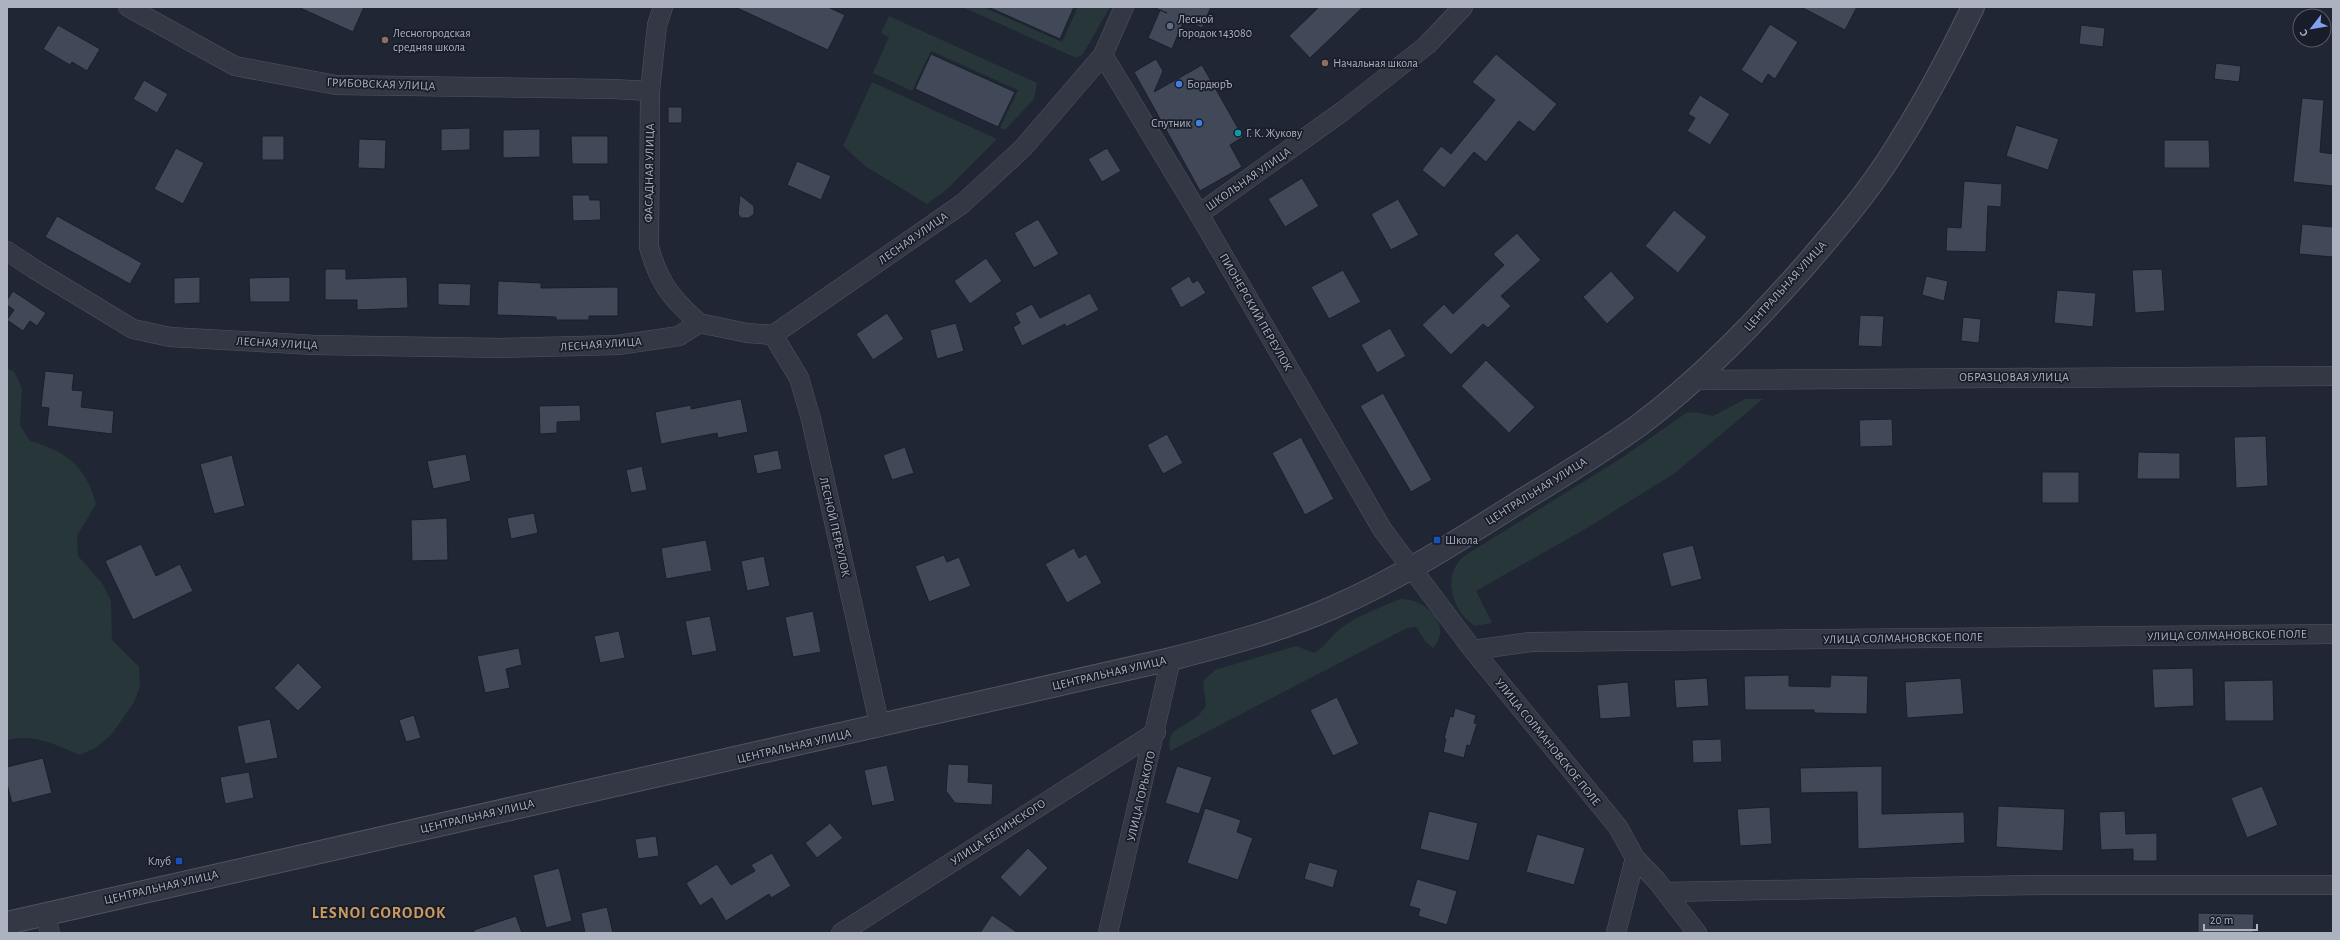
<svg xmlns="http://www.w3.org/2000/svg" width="2340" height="940" font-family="'Alegreya Sans',sans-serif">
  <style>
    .green { fill: #263639 }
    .building { fill: #414858; stroke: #1b1f2b }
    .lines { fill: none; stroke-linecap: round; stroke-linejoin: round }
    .minor-casing { stroke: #505562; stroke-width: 20 }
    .tertiary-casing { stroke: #505562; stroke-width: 24 }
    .minor { stroke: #333844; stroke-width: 19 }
    .tertiary { stroke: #333844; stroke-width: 22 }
    .service-dot { fill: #5c6f8a; stroke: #191d29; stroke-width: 1.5 }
    .education-dot { fill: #8d6e63; stroke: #191d29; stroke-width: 1.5 }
    .shop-dot { fill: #3f7fe0; stroke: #191d29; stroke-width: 1.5 }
    .culture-dot { fill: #0f9aa8; stroke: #191d29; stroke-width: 1.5 }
    .transit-dot { fill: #1a4fb4; stroke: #191d29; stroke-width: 1.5 }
    .labels { text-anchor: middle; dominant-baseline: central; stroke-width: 3.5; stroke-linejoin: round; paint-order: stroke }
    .poi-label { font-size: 12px; fill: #adb2c1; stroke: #191d29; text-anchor: start }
    .street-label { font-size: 12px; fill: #adb2c1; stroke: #191d29 }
    .district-label { font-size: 16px; font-weight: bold; letter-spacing: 1px; fill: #cb9a5e; stroke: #191d29 }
  </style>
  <rect width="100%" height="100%" fill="#202633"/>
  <path class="green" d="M 962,7 L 983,7 L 1062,42 L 1078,7 L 1110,7 L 1083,54 L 1076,58 Z
    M 889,16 L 1037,83 L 1034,99 L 1005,130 L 1000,128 L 1018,90 L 931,51 L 912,91 L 873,73 L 889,37 L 881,33 Z
    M 872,82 L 997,139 L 946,190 L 927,204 L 865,166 L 843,146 Z
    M 7,369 L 14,371 L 22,388 L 20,425 L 30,441 C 66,451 86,466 96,504 L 77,536 L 78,556 L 102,583 L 111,601 L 112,640 L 139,667 L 140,687 L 133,704 L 111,735 L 97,747 L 80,755 C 56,745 34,733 7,740 Z
    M 1745,399 L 1763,399 L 1675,473 L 1587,528 L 1476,591 L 1492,623 L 1475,626 C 1452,611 1441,576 1464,556 L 1620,459 L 1686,413 L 1695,412 L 1713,416 Z
    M 1400,599 C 1425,598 1454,625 1433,648 L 1426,642 L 1416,627 L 1407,628 L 1170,751 C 1167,730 1177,730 1192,720 C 1198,717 1202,711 1206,706 L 1203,681 L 1215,670 L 1296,646 L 1314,653 C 1326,647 1330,636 1341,628 C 1358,615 1380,608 1400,599 Z"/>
  <path class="building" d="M 298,7 L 364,7 L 353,32 Z
    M 735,7 L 828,7 L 845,15 L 828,50 Z
    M 988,7 L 1074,7 L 1060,39 Z
    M 1153,7 L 1211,7 L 1202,28 L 1184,20 L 1172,49 L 1148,38 L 1160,10 L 1167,13 Z
    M 1319,7 L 1363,7 L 1310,58 L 1289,36 Z
    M 1801,7 L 1857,7 L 1845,30 Z
    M 1770,24 L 1798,42 L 1775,79 L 1768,74 L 1762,84 L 1741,70 Z
    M 58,25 L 100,49 L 87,71 L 72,62 L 70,65 L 43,49 Z
    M 2081,25 L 2105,28 L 2103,47 L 2079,44 Z
    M 931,54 L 1015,92 L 998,127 L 915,89 Z
    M 1496,54 L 1557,104 L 1534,132 L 1519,121 L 1486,162 L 1474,152 L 1444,188 L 1422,170 L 1441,146 L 1451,154 L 1495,100 L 1472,82 Z
    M 1156,59 L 1163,71 L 1154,92 L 1202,65 L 1243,137 L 1230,145 L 1242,167 L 1200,191 L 1134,72 Z
    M 2216,63 L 2241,66 L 2239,82 L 2214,79 Z
    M 144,80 L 168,94 L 157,113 L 133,99 Z
    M 1700,95 L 1730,114 L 1710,145 L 1687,131 L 1695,118 L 1688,114 Z
    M 2302,98 L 2324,100 L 2320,152 L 2333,154 L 2333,186 L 2293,182 Z
    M 668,107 L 682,107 L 682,123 L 668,123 Z
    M 2016,125 L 2059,139 L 2048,170 L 2006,156 Z
    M 470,128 L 470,150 L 441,151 L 441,129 Z
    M 540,129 L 540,157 L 503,158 L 503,130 Z
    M 262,136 L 284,136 L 284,160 L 262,160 Z
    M 571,136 L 608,136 L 608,164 L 572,164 Z
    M 359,139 L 386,140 L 385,169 L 358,168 Z
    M 2164,140 L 2209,140 L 2210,168 L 2164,168 Z
    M 176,148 L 204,163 L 183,204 L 154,189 Z
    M 1107,148 L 1121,171 L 1102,182 L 1088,159 Z
    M 797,161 L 831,176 L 821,200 L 787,185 Z
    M 1302,178 L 1319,206 L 1285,227 L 1268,199 Z
    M 1964,181 L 2002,184 L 2001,207 L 1988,206 L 1986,252 L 1946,251 L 1947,227 L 1961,228 Z
    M 572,195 L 589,195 L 590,200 L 600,200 L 601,220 L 573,221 Z
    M 740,195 L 754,206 L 754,214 L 749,218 L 741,218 L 738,214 Z
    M 1398,199 L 1419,235 L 1391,250 L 1371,214 Z
    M 1674,210 L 1707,237 L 1678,273 L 1645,246 Z
    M 57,216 L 142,263 L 130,284 L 45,237 Z
    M 1038,219 L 1059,254 L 1034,268 L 1014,233 Z
    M 2302,224 L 2333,227 L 2333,257 L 2299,254 Z
    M 1517,233 L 1541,260 L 1501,296 L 1511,306 L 1488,328 L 1483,324 L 1451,355 L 1422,325 L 1444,304 L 1453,314 L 1504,265 L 1493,254 Z
    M 986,258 L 1002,281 L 970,304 L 954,281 Z
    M 325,269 L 346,269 L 346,279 L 407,277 L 408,308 L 357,310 L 357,300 L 325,300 Z
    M 2162,269 L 2165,311 L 2135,313 L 2132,270 Z
    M 1343,270 L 1361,302 L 1329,319 L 1311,287 Z
    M 1611,271 L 1635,298 L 1607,324 L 1583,297 Z
    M 1189,276 L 1193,283 L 1198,280 L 1206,293 L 1181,308 L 1170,288 Z
    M 1926,276 L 1948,281 L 1944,301 L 1922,295 Z
    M 200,277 L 200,303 L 174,304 L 174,278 Z
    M 290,277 L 290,302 L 250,302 L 249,278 Z
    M 498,281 L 541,283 L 541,288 L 618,287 L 618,316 L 589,316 L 589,320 L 556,320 L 556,317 L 497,315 Z
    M 438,283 L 471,284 L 470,306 L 438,305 Z
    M 2057,290 L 2096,293 L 2093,327 L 2054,323 Z
    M 13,291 L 46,313 L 37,326 L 30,321 L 23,331 L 7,320 L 14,310 L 7,305 L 7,300 Z
    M 1090,293 L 1099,310 L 1066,327 L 1065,324 L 1022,346 L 1013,327 L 1020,323 L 1015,313 L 1032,304 L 1040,318 Z
    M 887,313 L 904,339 L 873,360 L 856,334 Z
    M 1860,315 L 1884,316 L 1882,347 L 1858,346 Z
    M 1963,317 L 1981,319 L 1979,343 L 1961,341 Z
    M 956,323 L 964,351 L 937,359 L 930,330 Z
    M 1390,328 L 1406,356 L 1377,373 L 1361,345 Z
    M 1486,360 L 1535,407 L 1509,433 L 1461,386 Z
    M 45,371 L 74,374 L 72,390 L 83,391 L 81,407 L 114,411 L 112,434 L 47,426 L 49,408 L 41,407 Z
    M 1383,393 L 1432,480 L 1411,492 L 1360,406 Z
    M 741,399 L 748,432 L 718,438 L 717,433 L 661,444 L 655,412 L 691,405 L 691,409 Z
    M 580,405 L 581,421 L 557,422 L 557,433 L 540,434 L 539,406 Z
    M 1892,419 L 1893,446 L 1860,447 L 1859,420 Z
    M 1167,434 L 1183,463 L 1163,474 L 1147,445 Z
    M 2266,436 L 2268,486 L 2236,488 L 2234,437 Z
    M 1301,437 L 1334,499 L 1305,515 L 1272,453 Z
    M 905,447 L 914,473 L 892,480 L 883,455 Z
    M 778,450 L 782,469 L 757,474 L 753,455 Z
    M 2138,452 L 2180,453 L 2180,479 L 2137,479 Z
    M 466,454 L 471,481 L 433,489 L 427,461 Z
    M 232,455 L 245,506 L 214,514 L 200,464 Z
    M 642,466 L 647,490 L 631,493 L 626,470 Z
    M 2042,472 L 2079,472 L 2079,503 L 2042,503 Z
    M 534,513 L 538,533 L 511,539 L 507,518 Z
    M 447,518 L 448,560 L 412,561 L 411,520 Z
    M 706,540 L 712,571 L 666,579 L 661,548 Z
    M 141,544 L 156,576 L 180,564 L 193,591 L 133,620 L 105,561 Z
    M 1693,545 L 1702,579 L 1671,587 L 1662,553 Z
    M 1074,548 L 1079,558 L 1086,554 L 1102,583 L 1067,603 L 1045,564 Z
    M 944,555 L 947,562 L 959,557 L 971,586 L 929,602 L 915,566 Z
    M 764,556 L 770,586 L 747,591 L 741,561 Z
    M 813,611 L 821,652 L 793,657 L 785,617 Z
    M 710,616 L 717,651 L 692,656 L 685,621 Z
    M 619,631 L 625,658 L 600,663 L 594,636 Z
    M 519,648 L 522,665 L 506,669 L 510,688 L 485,693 L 477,656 Z
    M 298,663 L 322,687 L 298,711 L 274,688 Z
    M 2193,668 L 2194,706 L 2154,708 L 2152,669 Z
    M 1789,675 L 1789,686 L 1830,687 L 1831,675 L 1868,676 L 1867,714 L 1814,713 L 1814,710 L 1745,710 L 1744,676 Z
    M 1707,678 L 1709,706 L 1676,708 L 1674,680 Z
    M 1961,678 L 1964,714 L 1907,718 L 1905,682 Z
    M 2273,680 L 2274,721 L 2225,721 L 2224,681 Z
    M 1628,682 L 1631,717 L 1600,719 L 1597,685 Z
    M 1337,697 L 1359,744 L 1333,756 L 1310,710 Z
    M 1455,708 L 1476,715 L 1474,723 L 1477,724 L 1470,746 L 1467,745 L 1464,758 L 1443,752 L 1446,739 L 1444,739 L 1450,716 L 1453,717 Z
    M 414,715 L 421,738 L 406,742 L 399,720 Z
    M 270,719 L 278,758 L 245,764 L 237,726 Z
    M 1721,739 L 1722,762 L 1693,763 L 1692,740 Z
    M 43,758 L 52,793 L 12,803 L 7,784 L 7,767 Z
    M 948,764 L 969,765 L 968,782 L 993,784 L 992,805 L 955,803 L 946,791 Z
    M 887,765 L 895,801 L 872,806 L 864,770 Z
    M 1177,766 L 1212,777 L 1199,814 L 1165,803 Z
    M 1882,766 L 1882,814 L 1964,812 L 1965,843 L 1858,849 L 1857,792 L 1801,793 L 1800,768 Z
    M 249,772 L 254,798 L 225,804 L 220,777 Z
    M 2262,786 L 2278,825 L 2247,838 L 2231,798 Z
    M 1998,806 L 2065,809 L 2063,851 L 1996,847 Z
    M 1770,807 L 1772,844 L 1740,846 L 1737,809 Z
    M 1205,808 L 1241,820 L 1237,832 L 1253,838 L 1238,880 L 1187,863 Z
    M 1429,811 L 1478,823 L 1469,861 L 1420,849 Z
    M 2125,811 L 2126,834 L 2157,833 L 2157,861 L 2133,861 L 2133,849 L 2101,850 L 2099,812 Z
    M 830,823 L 843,838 L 817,858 L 805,843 Z
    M 1537,834 L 1585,848 L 1574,885 L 1526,872 Z
    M 656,836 L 659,856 L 638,859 L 635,839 Z
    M 1028,848 L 1048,868 L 1020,897 L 1000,877 Z
    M 772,853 L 791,886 L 771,898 L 769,894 L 726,921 L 712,898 L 700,906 L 686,883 L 717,864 L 731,885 L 755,871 L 751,865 Z
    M 1309,862 L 1338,870 L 1333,888 L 1304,879 Z
    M 559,868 L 572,921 L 546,928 L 533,875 Z
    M 1417,879 L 1457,891 L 1447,925 L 1418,916 L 1420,909 L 1409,906 Z
    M 607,907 L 613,933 L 585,933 L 581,913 Z
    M 2198,913 L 2254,914 L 2253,933 L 2198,933 Z
    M 992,915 L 1018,933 L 980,933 Z
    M 516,916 L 522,933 L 474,933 L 474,930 Z"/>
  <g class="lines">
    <g class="minor-casing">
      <path id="minor" d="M 128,7 L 235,66 L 336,85 L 612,89 L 650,91
        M 663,7 L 657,25 L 650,91 L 649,247 C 659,283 671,298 699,323
        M 1103,55 L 1199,214 L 1382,529 L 1473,650 L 1618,827 L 1635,858 L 1657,881 L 1697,933
        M 1199,214 L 1343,111 L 1427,45 L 1463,7
        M 7,251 L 34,269 L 133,329 L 170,337 L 315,345 L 501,348 L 618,345 L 679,336 L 699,323 L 747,333 L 773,335 L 962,204 L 1023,148 L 1103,55 L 1124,7
        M 773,335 L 799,378 L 811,419 L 880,727
        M 1694,380 L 2333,376
        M 1473,650 L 1531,642 L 2333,634
        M 1666,892 L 2040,885 L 2333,885
        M 45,914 L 50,933
        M 841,933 L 1156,732
        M 1108,933 L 1171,659
        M 1616,933 L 1635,858"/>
    </g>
    <g class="tertiary-casing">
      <path id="tertiary" d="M 7,923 L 1171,659 C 1226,645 1282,630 1334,607 C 1398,579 1458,541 1516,504 C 1557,479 1599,454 1638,426 C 1700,380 1753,324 1804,267 C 1834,232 1865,196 1890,157 C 1921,109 1948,59 1973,7"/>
    </g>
    <use href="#minor" class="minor"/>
    <use href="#tertiary" class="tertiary"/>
  </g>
  <circle class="service-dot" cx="1170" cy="26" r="4"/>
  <g class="education-dot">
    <circle cx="385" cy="40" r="4"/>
    <circle cx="1325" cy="63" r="4"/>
  </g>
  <g class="shop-dot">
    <circle cx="1179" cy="84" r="4"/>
    <circle cx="1199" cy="123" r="4"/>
  </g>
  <circle class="culture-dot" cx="1238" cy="133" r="4"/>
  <g class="transit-dot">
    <rect x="1433" y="536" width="8" height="8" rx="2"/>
    <rect x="175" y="857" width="8" height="8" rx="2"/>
  </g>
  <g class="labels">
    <g class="poi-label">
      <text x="1178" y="19">Лесной<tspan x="1178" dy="14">Городок 143080</tspan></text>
      <text x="393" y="33">Лесногородская<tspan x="393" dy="14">средняя школа</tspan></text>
      <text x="1333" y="63">Начальная школа</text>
      <text x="1187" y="84">БордюрЪ</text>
      <text x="1191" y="123" text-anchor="end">Спутник</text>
      <text x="1246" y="133">Г. К. Жукову</text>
      <text x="1445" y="540">Школа</text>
      <text x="171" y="861" text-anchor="end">Клуб</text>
    </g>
    <g class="street-label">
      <text transform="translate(381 84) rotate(2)">ГРИБОВСКАЯ УЛИЦА</text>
      <text transform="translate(649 173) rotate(-89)">ФАСАДНАЯ УЛИЦА</text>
      <text transform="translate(1248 179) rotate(-35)">ШКОЛЬНАЯ УЛИЦА</text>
      <text transform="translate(913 238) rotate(-35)">ЛЕСНАЯ УЛИЦА</text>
      <text transform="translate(1785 286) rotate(-48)">ЦЕНТРАЛЬНАЯ УЛИЦА</text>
      <text transform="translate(1256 312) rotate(60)">ПИОНЕРСКИЙ ПЕРЕУЛОК</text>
      <text transform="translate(277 343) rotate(3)">ЛЕСНАЯ УЛИЦА</text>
      <text transform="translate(601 344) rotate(-4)">ЛЕСНАЯ УЛИЦА</text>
      <text x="2014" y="377">ОБРАЗЦОВАЯ УЛИЦА</text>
      <text transform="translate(1536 491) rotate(-32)">ЦЕНТРАЛЬНАЯ УЛИЦА</text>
      <text transform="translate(835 527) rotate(77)">ЛЕСНОЙ ПЕРЕУЛОК</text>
      <text transform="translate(2227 635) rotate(-1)">УЛИЦА СОЛМАНОВСКОЕ ПОЛЕ</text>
      <text transform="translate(1903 638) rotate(-1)">УЛИЦА СОЛМАНОВСКОЕ ПОЛЕ</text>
      <text transform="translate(1109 673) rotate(-13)">ЦЕНТРАЛЬНАЯ УЛИЦА</text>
      <text transform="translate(1548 742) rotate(51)">УЛИЦА СОЛМАНОВСКОЕ ПОЛЕ</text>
      <text transform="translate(794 746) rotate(-13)">ЦЕНТРАЛЬНАЯ УЛИЦА</text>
      <text transform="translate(1141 796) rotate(-77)">УЛИЦА ГОРЬКОГО</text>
      <text transform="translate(477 816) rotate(-13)">ЦЕНТРАЛЬНАЯ УЛИЦА</text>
      <text transform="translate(998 832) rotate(-33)">УЛИЦА БЕЛИНСКОГО</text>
      <text transform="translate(161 887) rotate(-13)">ЦЕНТРАЛЬНАЯ УЛИЦА</text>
    </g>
    <g class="district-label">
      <text x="379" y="913">LESNOI GORODOK</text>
    </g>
  </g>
  <rect width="2340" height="940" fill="none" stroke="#adb2c1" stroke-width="16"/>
  <g transform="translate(2312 28) rotate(239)"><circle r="19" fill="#191d29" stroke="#545966"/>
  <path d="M0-3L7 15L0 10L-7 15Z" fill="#83a1f0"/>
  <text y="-6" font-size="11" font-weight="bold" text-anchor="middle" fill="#adb2c1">С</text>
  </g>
  <path d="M2204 924v6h53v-6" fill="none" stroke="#adb2c1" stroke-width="2"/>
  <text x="2210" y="924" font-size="12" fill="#adb2c1" stroke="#191d29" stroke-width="3" paint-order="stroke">20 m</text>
</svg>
